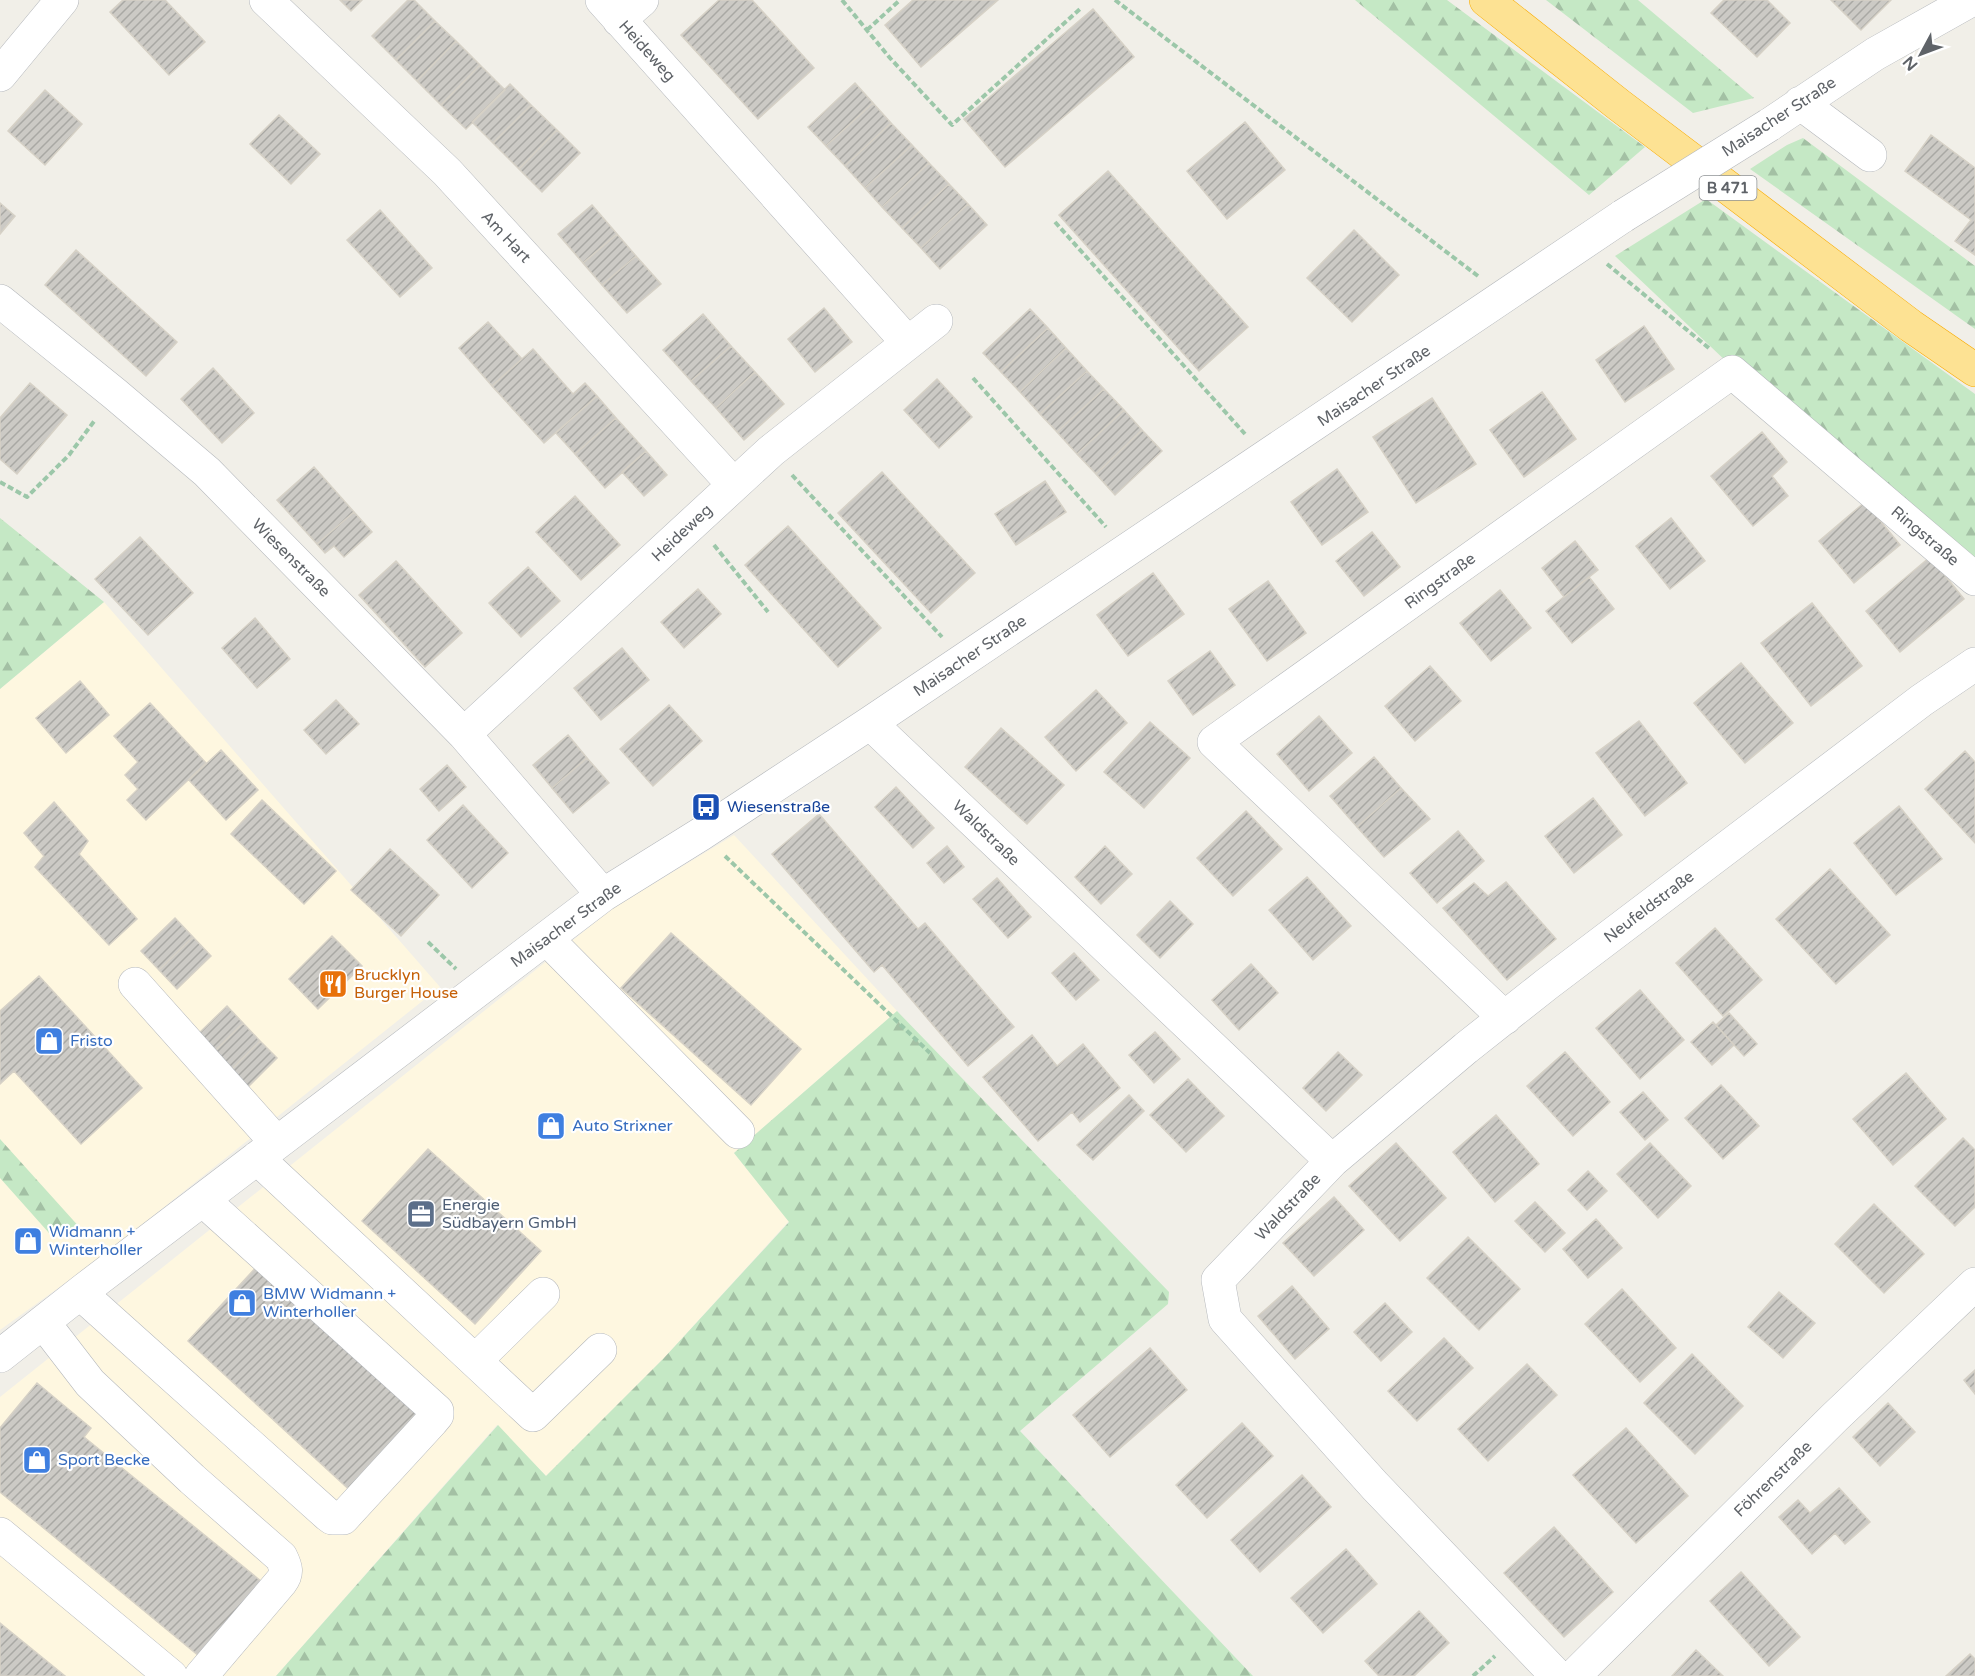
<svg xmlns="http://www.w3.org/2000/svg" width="1975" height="1676" font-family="'Varela Round',sans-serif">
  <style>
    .commercial { fill: #fef7e0 }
    .forest { fill: url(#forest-firs) }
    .building { fill: url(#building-hatch); stroke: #d6d1c6; stroke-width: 1.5 }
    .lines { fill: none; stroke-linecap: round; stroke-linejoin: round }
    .minor-casing { stroke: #b5b8bc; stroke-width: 34 }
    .highway-casing { stroke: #f9ab00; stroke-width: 34 }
    .path { stroke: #9cc7a9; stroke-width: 4; stroke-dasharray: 6 3; stroke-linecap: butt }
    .minor { stroke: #fff; stroke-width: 33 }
    .highway { stroke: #fde293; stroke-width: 33 }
    .minor-bridge-casing { stroke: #b5b8bc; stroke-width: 34; stroke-linecap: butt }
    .minor-bridge { stroke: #fff; stroke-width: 33 }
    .labels { text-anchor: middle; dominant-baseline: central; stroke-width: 4.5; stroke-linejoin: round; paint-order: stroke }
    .shield { fill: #fff; stroke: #8f9295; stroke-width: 1.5 }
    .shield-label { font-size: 15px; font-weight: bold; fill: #5f6368 }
    .street-label { font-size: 16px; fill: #5f6368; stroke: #fff }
    .transit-label { font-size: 16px; fill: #164399; stroke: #fff; text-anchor: start }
    .food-label { font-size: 16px; fill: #c56008; stroke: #fff; text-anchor: start }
    .shop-label { font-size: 16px; fill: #366cbe; stroke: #fff; text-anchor: start }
    .service-label { font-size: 16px; fill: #4e5e75; stroke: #fff; text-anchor: start }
  </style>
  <defs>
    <pattern id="forest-firs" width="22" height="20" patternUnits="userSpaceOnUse" patternTransform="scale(1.5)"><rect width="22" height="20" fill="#c5e8c5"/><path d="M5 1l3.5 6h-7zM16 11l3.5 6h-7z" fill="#a3c0a4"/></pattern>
    <pattern id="building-hatch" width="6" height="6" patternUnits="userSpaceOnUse" patternTransform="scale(1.5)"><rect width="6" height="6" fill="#cccac5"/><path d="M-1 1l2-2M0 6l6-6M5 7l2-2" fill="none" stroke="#a9a8a4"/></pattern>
  </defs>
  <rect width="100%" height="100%" fill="#f1efe8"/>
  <path class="commercial" d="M 104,602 L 440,987 L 104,1255 L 0,1330 L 0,689 Z
    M 734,835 L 897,1011 L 734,1153 L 789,1221 L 664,1358 L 546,1476 L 497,1425 L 276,1676 L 0,1676 L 0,1397 L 612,909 Z"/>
  <path class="forest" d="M 1355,0 L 1447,0 L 1645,147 L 1589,195 Z
    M 1546,0 L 1638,0 L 1754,98 L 1693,113 Z
    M 1803,138 L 1975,266 L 1975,329 L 1750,169 L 1787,145 Z
    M 1706,199 L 1975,394 L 1975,563 L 1729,364 L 1615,256 Z
    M 0,518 L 104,602 L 0,689 Z
    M 897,1011 L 1169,1292 L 1168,1304 L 1020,1431 L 1253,1676 L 276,1676 L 498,1425 L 546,1476 L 664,1358 L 789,1222 L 734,1153 Z
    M 0,1139 L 82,1230 L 49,1233 L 0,1178 Z"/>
  <path class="building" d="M 123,0 L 165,0 L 205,42 L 169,75 L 110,12 Z
    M 340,0 L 362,0 L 351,11 Z
    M 408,0 L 414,0 L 435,21 L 396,60 L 372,36 Z
    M 719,0 L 752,0 L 814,68 L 758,119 L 681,35 Z
    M 913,0 L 998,0 L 921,67 L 885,25 Z
    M 1724,0 L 1767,0 L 1790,23 L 1757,57 L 1711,13 Z
    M 1831,0 L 1891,0 L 1861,30 Z
    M 1093,9 L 1134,57 L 1005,167 L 964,119 Z
    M 435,21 L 456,41 L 417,81 L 396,60 Z
    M 456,41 L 480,65 L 441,105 L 417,81 Z
    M 480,65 L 505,90 L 466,129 L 441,105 Z
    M 855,83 L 873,103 L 826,146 L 808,127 Z
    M 510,84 L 531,105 L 493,143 L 472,122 Z
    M 45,90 L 82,124 L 45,165 L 8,131 Z
    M 873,103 L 891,123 L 845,166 L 826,146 Z
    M 531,105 L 557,130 L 519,169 L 493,143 Z
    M 279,115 L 320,154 L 291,184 L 250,144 Z
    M 1245,122 L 1285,170 L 1227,219 L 1187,171 Z
    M 891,123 L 912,145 L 865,188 L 845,166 Z
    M 557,130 L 580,153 L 542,192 L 519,169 Z
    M 1931,135 L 1975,168 L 1975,255 L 1955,241 L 1971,220 L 1905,171 Z
    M 912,145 L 929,163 L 882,207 L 865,188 Z
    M 929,163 L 949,184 L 902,228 L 882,207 Z
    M 1108,171 L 1248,327 L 1199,371 L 1059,215 Z
    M 949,184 L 968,204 L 921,248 L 902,228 Z
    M 0,203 L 15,216 L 0,234 Z
    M 968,204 L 987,225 L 940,269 L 921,248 Z
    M 592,205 L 617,234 L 583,263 L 558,234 Z
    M 380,210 L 432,268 L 400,297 L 347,240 Z
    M 1354,230 L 1399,275 L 1352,322 L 1307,278 Z
    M 617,234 L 636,256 L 602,285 L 583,263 Z
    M 76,250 L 177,342 L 146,376 L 45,285 Z
    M 636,256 L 661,284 L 627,313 L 602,285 Z
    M 824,308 L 852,342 L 815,372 L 788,339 Z
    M 1030,309 L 1048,328 L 1001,372 L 983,353 Z
    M 703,314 L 731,346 L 691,381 L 663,350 Z
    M 488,322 L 522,359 L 492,386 L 459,348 Z
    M 1644,326 L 1674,369 L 1625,402 L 1596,360 Z
    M 1048,328 L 1066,348 L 1020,392 L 1001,372 Z
    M 731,346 L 755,372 L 716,408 L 691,381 Z
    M 1066,348 L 1087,371 L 1040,414 L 1020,392 Z
    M 533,349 L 573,394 L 585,383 L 597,396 L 544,443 L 492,386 Z
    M 213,368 L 254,413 L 222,443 L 181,399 Z
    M 1087,371 L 1104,389 L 1057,432 L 1040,414 Z
    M 755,372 L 784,404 L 744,440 L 716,408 Z
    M 937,379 L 972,417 L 939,448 L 904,410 Z
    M 30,383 L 67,415 L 17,474 L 0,459 L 0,418 Z
    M 1104,389 L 1124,410 L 1077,454 L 1057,432 Z
    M 1542,392 L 1576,439 L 1524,477 L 1490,430 Z
    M 597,396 L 616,418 L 575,454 L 556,433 Z
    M 1432,398 L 1476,464 L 1416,503 L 1373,437 Z
    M 1124,410 L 1142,430 L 1096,474 L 1077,454 Z
    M 616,418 L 646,451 L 605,488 L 575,454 Z
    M 1142,430 L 1162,451 L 1115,495 L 1096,474 Z
    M 1762,432 L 1787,462 L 1772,476 L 1788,496 L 1753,526 L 1711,476 Z
    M 646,451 L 667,475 L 644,496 L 622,472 Z
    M 314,467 L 354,512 L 317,544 L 277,500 Z
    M 1337,469 L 1368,512 L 1322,545 L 1291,502 Z
    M 882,472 L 975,573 L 931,613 L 838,513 Z
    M 1045,481 L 1066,512 L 1016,545 L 995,514 Z
    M 575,496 L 620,545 L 581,580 L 536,532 Z
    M 1865,502 L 1900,545 L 1854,583 L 1819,541 Z
    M 354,512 L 372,532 L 344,557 L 334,546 L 325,553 L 317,544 Z
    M 1671,518 L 1705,561 L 1670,589 L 1636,546 Z
    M 788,526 L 881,628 L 838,667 L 745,565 Z
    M 1372,532 L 1400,567 L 1364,596 L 1336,561 Z
    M 140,537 L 193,593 L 148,635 L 95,579 Z
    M 1575,541 L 1598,570 L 1564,597 L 1542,568 Z
    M 1930,557 L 1964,599 L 1900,652 L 1866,611 Z
    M 396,561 L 462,633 L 425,667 L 359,595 Z
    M 528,567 L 560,601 L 521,637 L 489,603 Z
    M 1153,573 L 1184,614 L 1128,656 L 1097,615 Z
    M 1589,577 L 1614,609 L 1572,643 L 1546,611 Z
    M 1268,581 L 1306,633 L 1267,661 L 1229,609 Z
    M 698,589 L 721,614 L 684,648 L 661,622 Z
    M 1500,590 L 1531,628 L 1491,661 L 1460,623 Z
    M 1812,603 L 1862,666 L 1811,706 L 1761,643 Z
    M 255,618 L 290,659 L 257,688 L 222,648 Z
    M 622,648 L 649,680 L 601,720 L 574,688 Z
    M 1210,651 L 1235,685 L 1193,715 L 1168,681 Z
    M 1741,663 L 1793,723 L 1745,763 L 1694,703 Z
    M 1430,666 L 1461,701 L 1415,741 L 1385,706 Z
    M 80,681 L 109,715 L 66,753 L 36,718 Z
    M 1096,690 L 1127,723 L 1076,771 L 1045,737 Z
    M 336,700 L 359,724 L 326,754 L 304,730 Z
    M 150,703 L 206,763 L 146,820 L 127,800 L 138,789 L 125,775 L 138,762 L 114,736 Z
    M 669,705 L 702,741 L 653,786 L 620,749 Z
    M 1319,716 L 1352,753 L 1309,791 L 1277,754 Z
    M 1639,721 L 1687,783 L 1645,816 L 1596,753 Z
    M 1150,722 L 1190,758 L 1144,808 L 1104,772 Z
    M 1001,728 L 1064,785 L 1027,824 L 965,767 Z
    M 568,735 L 587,758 L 552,788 L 533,765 Z
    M 221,750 L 258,790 L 226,820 L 189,780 Z
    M 1965,751 L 1975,762 L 1975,843 L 1925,789 Z
    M 1374,757 L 1401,788 L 1357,827 L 1330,796 Z
    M 587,758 L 609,783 L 573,813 L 552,788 Z
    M 447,765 L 466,787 L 439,811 L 420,789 Z
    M 896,787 L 934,828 L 913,848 L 875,807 Z
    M 1401,788 L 1430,819 L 1384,857 L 1357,827 Z
    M 1593,798 L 1622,835 L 1574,873 L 1545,836 Z
    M 262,800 L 336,871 L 304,904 L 231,834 Z
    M 54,802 L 88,841 L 79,854 L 137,919 L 109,945 L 35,867 L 44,856 L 24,833 Z
    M 463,805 L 508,853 L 472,888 L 427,840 Z
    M 1899,806 L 1942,859 L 1896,895 L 1854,843 Z
    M 1246,811 L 1282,849 L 1233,896 L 1197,858 Z
    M 819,814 L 918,929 L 925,923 L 1014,1027 L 968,1066 L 882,965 L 874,972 L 772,854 Z
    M 1458,831 L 1484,861 L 1437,903 L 1410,873 Z
    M 947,846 L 964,867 L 944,883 L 927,863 Z
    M 1105,846 L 1132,874 L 1101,904 L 1075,877 Z
    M 390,849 L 439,895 L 401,936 L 351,890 Z
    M 1830,869 L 1890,935 L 1836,984 L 1776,919 Z
    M 1307,877 L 1351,926 L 1313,960 L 1269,910 Z
    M 997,878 L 1031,917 L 1008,938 L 973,899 Z
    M 1506,882 L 1556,939 L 1507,980 L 1443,908 L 1474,883 L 1488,896 Z
    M 1170,901 L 1193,924 L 1160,958 L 1137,935 Z
    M 175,918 L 193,937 L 159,970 L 141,951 Z
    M 1715,928 L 1762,980 L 1723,1016 L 1676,963 Z
    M 671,933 L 801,1049 L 751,1105 L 621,988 Z
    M 332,936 L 362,966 L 318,1009 L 289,979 Z
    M 193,937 L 211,956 L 177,989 L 159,970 Z
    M 1074,953 L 1099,980 L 1076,1000 L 1052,973 Z
    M 1251,964 L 1278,993 L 1239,1030 L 1212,1000 Z
    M 39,976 L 142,1088 L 81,1144 L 14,1071 L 0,1084 L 0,1011 Z
    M 1640,990 L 1684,1040 L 1640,1079 L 1596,1028 Z
    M 227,1006 L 243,1023 L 210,1056 L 193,1039 Z
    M 1729,1013 L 1757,1044 L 1744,1056 L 1716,1025 Z
    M 1713,1022 L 1734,1045 L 1712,1065 L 1691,1042 Z
    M 243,1023 L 260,1041 L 227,1074 L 210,1056 Z
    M 1155,1032 L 1180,1059 L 1154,1083 L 1129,1055 Z
    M 1032,1035 L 1057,1066 L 1083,1044 L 1120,1088 L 1080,1122 L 1072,1112 L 1038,1141 L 983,1077 Z
    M 260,1041 L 277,1058 L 244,1091 L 227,1074 Z
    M 1338,1052 L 1362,1075 L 1326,1111 L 1303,1088 Z
    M 1565,1052 L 1610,1102 L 1573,1136 L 1527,1086 Z
    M 1906,1073 L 1946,1119 L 1893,1165 L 1853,1119 Z
    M 1188,1079 L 1224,1116 L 1186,1152 L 1150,1115 Z
    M 1721,1085 L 1759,1126 L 1723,1159 L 1685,1118 Z
    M 1643,1092 L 1668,1120 L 1645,1140 L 1620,1112 Z
    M 1129,1095 L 1144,1111 L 1093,1160 L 1077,1145 Z
    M 1496,1115 L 1539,1164 L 1495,1202 L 1453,1152 Z
    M 1963,1138 L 1975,1150 L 1975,1207 L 1955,1226 L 1915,1186 Z
    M 1396,1143 L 1446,1198 L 1400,1241 L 1349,1186 Z
    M 1650,1143 L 1691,1186 L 1658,1218 L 1617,1174 Z
    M 428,1149 L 541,1251 L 475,1324 L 362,1221 Z
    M 1588,1171 L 1607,1191 L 1587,1210 L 1568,1190 Z
    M 1334,1197 L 1364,1230 L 1314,1276 L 1283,1243 Z
    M 1535,1202 L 1565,1233 L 1545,1252 L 1515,1221 Z
    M 1874,1204 L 1924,1254 L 1884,1293 L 1835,1244 Z
    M 1596,1219 L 1622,1248 L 1588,1278 L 1563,1249 Z
    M 1468,1237 L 1520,1289 L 1479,1330 L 1427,1278 Z
    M 261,1262 L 428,1416 L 355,1495 L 188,1341 Z
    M 1292,1286 L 1329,1329 L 1295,1359 L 1258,1316 Z
    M 1622,1289 L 1676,1348 L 1640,1382 L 1585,1324 Z
    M 1779,1292 L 1815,1323 L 1783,1358 L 1748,1327 Z
    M 1385,1303 L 1412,1332 L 1381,1361 L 1354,1332 Z
    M 1444,1338 L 1473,1368 L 1417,1421 L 1388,1391 Z
    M 1150,1348 L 1187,1390 L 1110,1457 L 1073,1415 Z
    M 1692,1354 L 1743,1406 L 1695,1454 L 1644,1403 Z
    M 1527,1364 L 1557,1395 L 1488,1461 L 1458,1429 Z
    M 1975,1370 L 1975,1394 L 1964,1380 Z
    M 37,1383 L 91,1428 L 84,1437 L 267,1586 L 205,1661 L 0,1492 L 0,1428 Z
    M 1888,1403 L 1915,1432 L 1880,1466 L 1853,1437 Z
    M 1242,1423 L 1273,1456 L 1207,1518 L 1176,1485 Z
    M 1626,1428 L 1688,1496 L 1636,1543 L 1573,1475 Z
    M 1302,1475 L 1331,1507 L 1260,1572 L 1231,1540 Z
    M 1839,1488 L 1870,1522 L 1845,1544 L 1835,1533 L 1812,1554 L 1779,1517 L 1798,1500 L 1810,1513 Z
    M 1554,1527 L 1613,1592 L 1564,1637 L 1504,1573 Z
    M 1346,1549 L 1377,1584 L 1323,1633 L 1291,1598 Z
    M 1741,1572 L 1800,1637 L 1769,1666 L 1710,1601 Z
    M 1419,1611 L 1449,1643 L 1414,1676 L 1379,1676 L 1365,1661 Z
    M 0,1623 L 65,1676 L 0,1676 Z
    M 1696,1650 L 1723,1676 L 1672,1676 Z
    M 1970,1654 L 1975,1659 L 1975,1676 L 1946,1676 Z"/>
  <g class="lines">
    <g class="minor-casing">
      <path id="minor" d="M 266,0 L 447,172 L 734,485
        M 602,0 L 908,343
        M 619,20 L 642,0
        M 0,75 L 62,0
        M 1800,103 L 1870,155
        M 1769,125 L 1875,54 L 1971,0
        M 0,301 L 115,394 L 207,472 L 464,734 L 603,895
        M 870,723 L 1332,1161 L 1218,1280 L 1225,1319 L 1375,1486 L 1557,1676
        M 464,734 L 771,451 L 936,321
        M 547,939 L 738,1132
        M 135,984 L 277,1143
        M 1505,1018 L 1214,742 L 1732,372 L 1975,579
        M 257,1158 L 533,1415 L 600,1350
        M 1332,1161 L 1466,1048 L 1547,984 L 1922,700 L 1975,664
        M 80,1293 L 328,1515 L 332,1518 L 343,1518 L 432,1421 L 437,1415 L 437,1411 L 203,1200
        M 43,1322 L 90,1383 L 192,1479 L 281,1557 C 286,1567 288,1573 281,1582 L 201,1676
        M 0,1356 L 85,1289 L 603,895 L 701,834 L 870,723 L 1623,216
        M 476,1360 L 543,1294
        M 0,1534 L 171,1676
        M 1574,1676 L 1835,1417 L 1975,1284"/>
    </g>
    <g class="highway-casing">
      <path id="highway" d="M 1486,0 L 1619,105 L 1911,326 L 1975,370"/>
    </g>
    <path class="path" d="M 842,0 L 890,58 L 952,125 L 1081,8
      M 1115,0 L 1478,276
      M 867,30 L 900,0
      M 1055,222 L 1245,434
      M 1607,264 L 1710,349
      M 973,378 L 1106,527
      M 792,475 L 942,637
      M 0,482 L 27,497 L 69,455 L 95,420
      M 714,545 L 768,612
      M 725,856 L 930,1053
      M 428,942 L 456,969
      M 1473,1676 L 1495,1656"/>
    <use href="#minor" class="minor"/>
    <use href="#highway" class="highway"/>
    <g class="minor-bridge-casing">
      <path id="minor-bridge" d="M 1623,216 L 1769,125"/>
    </g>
    <use href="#minor-bridge" class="minor-bridge"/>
  </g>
  <defs>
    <g id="bus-square" transform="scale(1.5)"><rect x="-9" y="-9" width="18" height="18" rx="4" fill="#1a4fb4" stroke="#fff"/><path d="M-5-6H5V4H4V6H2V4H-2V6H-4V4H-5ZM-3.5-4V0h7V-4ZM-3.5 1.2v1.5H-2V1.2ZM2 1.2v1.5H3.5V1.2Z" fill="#fff"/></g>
    <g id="restaurant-square" transform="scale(1.5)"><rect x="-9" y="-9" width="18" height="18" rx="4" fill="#e8710a" stroke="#fff"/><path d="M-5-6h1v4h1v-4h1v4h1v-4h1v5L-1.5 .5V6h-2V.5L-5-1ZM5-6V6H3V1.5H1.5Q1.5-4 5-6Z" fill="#fff"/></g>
    <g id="shop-square" transform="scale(1.5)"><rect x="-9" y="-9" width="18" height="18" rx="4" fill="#3f7fe0" stroke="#fff"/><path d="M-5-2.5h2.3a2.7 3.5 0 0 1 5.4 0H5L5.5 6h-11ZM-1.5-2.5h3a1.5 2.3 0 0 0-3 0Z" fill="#fff"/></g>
    <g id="office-square" transform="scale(1.5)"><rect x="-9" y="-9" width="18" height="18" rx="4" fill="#5c6f8a" stroke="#fff"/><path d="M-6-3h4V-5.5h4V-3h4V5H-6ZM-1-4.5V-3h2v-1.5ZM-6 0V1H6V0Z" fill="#fff"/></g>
  </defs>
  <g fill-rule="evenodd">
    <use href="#bus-square" x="706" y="807"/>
    <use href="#restaurant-square" x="333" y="984"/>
    <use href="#shop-square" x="49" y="1041"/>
    <use href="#shop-square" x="551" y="1126"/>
    <use href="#office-square" x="421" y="1214"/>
    <use href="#shop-square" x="28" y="1241"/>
    <use href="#shop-square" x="242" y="1303"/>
    <use href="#shop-square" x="37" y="1460"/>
  </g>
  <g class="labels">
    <rect class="shield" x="1699.5" y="176" width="57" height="24" rx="4.5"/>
    <g class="shield-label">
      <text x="1728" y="188">B 471</text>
    </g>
    <g class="street-label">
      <text transform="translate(647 51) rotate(48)">Heideweg</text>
      <text transform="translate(1779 117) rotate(-33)">Maisacher Straße</text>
      <text transform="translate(506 237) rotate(47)">Am Hart</text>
      <text transform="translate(1374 386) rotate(-34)">Maisacher Straße</text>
      <text transform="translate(682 533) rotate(-43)">Heideweg</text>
      <text transform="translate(1925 536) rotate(40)">Ringstraße</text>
      <text transform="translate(291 558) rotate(45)">Wiesenstraße</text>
      <text transform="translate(1440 581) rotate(-36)">Ringstraße</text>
      <text transform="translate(970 656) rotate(-34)">Maisacher Straße</text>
      <text transform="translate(986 833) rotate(44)">Waldstraße</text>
      <text transform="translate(1649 907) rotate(-37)">Neufeldstraße</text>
      <text transform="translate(566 925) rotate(-36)">Maisacher Straße</text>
      <text transform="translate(1288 1207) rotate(-46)">Waldstraße</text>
      <text transform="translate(1773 1479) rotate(-44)">Föhrenstraße</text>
    </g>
    <g class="transit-label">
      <text x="727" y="807">Wiesenstraße</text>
    </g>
    <g class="food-label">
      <text x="354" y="975">Brucklyn<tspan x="354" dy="18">Burger House</tspan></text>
    </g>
    <g class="shop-label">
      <text x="70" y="1041">Fristo</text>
      <text x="572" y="1126">Auto Strixner</text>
      <text x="49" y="1232">Widmann +<tspan x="49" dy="18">Winterholler</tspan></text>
      <text x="263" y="1294">BMW Widmann +<tspan x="263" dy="18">Winterholler</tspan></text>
      <text x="58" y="1460">Sport Becke</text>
    </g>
    <g class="service-label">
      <text x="442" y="1205">Energie<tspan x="442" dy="18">Südbayern GmbH</tspan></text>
    </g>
  </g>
  <g transform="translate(1921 54) rotate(229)" stroke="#ffffff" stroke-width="4.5" paint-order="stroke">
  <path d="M0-4.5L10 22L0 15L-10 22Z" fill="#5f6368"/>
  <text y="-9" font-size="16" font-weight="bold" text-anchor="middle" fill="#5f6368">N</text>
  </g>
</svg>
